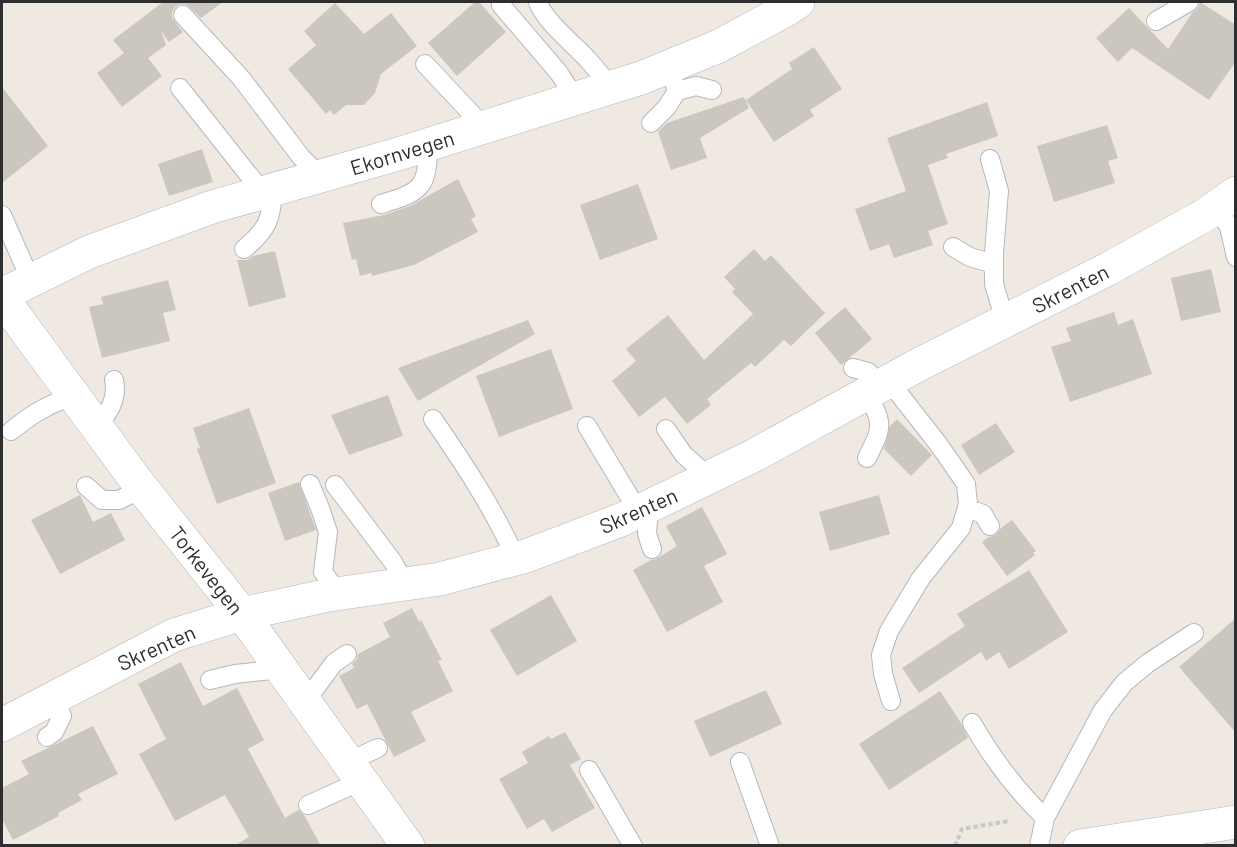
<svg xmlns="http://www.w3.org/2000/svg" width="1237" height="847" font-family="Barlow,sans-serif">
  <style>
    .building { fill: #cbc7bf }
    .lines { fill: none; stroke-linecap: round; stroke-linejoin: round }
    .service-casing { stroke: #b4b7c1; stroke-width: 20 }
    .minor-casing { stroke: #b4b7c1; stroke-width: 34 }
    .secondary-casing { stroke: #b4b7c1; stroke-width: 34 }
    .path { stroke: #c9c9c9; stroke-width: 4; stroke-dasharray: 4.5 3; stroke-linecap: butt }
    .service { stroke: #fff; stroke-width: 18 }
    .minor { stroke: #fff; stroke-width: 33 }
    .secondary { stroke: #fff; stroke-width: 33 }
    .labels { text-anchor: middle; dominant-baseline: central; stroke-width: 6; stroke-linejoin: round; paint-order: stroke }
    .street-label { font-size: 21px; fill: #2e2e2e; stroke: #fff }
  </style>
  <rect width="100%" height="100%" fill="#efe9e1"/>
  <path class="building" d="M 163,2 L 223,2 L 201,18 L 187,5 L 181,4 L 175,7 L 172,12 L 172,18 L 183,32 L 169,42 L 161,31 L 166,45 L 148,58 L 162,76 L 122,107 L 97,73 L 124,53 L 113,40 Z
    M 475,2 L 479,2 L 506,32 L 457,76 L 428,43 Z
    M 1200,2 L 1236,25 L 1236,61 L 1209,100 L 1132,48 L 1118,62 L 1096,38 L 1129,8 L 1168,49 L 1192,13 L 1198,8 Z
    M 335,3 L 364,34 L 391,13 L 417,46 L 381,74 L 375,93 L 364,105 L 346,105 L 334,115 L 330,110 L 326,114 L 288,69 L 316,45 L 304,31 Z
    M 814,47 L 842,89 L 810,110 L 814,116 L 774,142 L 746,100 L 792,69 L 789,63 Z
    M 2,87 L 48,146 L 2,183 Z
    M 744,97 L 749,108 L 700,138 L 707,158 L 671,170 L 658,132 L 667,123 Z
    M 987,102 L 998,136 L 946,154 L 948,158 L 928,165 L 948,224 L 928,231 L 933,245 L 894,258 L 889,244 L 870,251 L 855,209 L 906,191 L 887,138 Z
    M 1107,125 L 1118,158 L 1108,161 L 1115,183 L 1054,202 L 1037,146 Z
    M 202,149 L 213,182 L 169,196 L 158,164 Z
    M 458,179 L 476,216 L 471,219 L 478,232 L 414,265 L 372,276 L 371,273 L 360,276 L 356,259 L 352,260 L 343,223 L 384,215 L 410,206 Z
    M 638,184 L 658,239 L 600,260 L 580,205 Z
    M 754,249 L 765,261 L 771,255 L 825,313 L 791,346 L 784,340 L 755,367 L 751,363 L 707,399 L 711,405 L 687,424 L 665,397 L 639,417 L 612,381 L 636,361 L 626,349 L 668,315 L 704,360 L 753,314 L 732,292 L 735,289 L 724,277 Z
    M 275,251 L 286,297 L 249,307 L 237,260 L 247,260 L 253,256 Z
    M 1211,269 L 1221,312 L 1181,321 L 1171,278 Z
    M 168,280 L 176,310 L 163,313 L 170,341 L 102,358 L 89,307 L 103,304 L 101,297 Z
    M 845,307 L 872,339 L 841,365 L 815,333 Z
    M 1114,312 L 1118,325 L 1133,319 L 1152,374 L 1070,402 L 1051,347 L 1071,341 L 1066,328 Z
    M 528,320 L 535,334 L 418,401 L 398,368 Z
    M 551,349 L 573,409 L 499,437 L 476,376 Z
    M 388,395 L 403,436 L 349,455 L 331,415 Z
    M 249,408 L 276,483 L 217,504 L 197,449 L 200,448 L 193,428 Z
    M 897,419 L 932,455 L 911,476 L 884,449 L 890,426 Z
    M 996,423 L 1015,452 L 979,475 L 961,445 Z
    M 299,482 L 316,530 L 285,541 L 268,493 Z
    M 80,495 L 93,522 L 111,513 L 125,540 L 60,574 L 31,520 Z
    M 879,495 L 890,534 L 830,551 L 819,512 Z
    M 702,507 L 727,554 L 704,566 L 723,602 L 667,632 L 633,570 L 651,560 L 656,559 L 677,546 L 666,526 Z
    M 1012,520 L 1036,551 L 1033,553 L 1035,555 L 1007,576 L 982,542 L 989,537 L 996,535 L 1001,528 Z
    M 1029,570 L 1068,632 L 1009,669 L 999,652 L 986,661 L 981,652 L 919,693 L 902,668 L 965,626 L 957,614 Z
    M 551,595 L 577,641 L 517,676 L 490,630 Z
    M 412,608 L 419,622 L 421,620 L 442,660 L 438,661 L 453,691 L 411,712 L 426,741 L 394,757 L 367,704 L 357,709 L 339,676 L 354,668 L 352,664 L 357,659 L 358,654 L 390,637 L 383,623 Z
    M 1236,618 L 1236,733 L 1179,667 Z
    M 181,662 L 203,706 L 237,688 L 264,740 L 248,749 L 285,818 L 298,810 L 304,815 L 321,846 L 234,846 L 249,837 L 225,795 L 175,821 L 139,754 L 166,739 L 138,684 Z
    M 766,690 L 782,724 L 710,757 L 694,721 Z
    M 940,691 L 961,723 L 968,738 L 889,790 L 859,744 Z
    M 93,726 L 118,774 L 78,794 L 82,800 L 58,813 L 59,816 L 13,840 L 2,819 L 2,788 L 29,774 L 21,761 Z
    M 565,732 L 581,759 L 570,765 L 595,808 L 552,832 L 544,819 L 527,829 L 499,779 L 528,763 L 522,752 L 549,736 L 551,739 Z"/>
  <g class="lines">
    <g class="service-casing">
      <path id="service" d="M 538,2 C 544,21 576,46 590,62 C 597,70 604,79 611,87
        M 501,5 L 559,73 L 575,98
        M 183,15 L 241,78 L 301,157 L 320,176
        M 1156,21 L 1189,2
        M 425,64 L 484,127
        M 180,88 L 263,193
        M 677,91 L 696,86 L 712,90
        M 651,123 L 667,107 L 677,91 L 669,67
        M 990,159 L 999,191 L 994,253 L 994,284 L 1005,321
        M 381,204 C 422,192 428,187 428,144
        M 1217,207 L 1229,227 L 1236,257
        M 2,215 L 31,281
        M 953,247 L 970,257 L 994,264
        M 244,249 C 267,230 272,219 273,189
        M 853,368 L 868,372 L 880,386
        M 889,381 L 939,445 L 966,484 L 968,504 L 961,528 L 921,578 L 889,631 L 881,655 L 883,674 L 891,701
        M 866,393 C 884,424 883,426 867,458
        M 433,419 C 464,464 494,509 516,559
        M 587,426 L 638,511
        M 96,427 C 109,413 118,399 114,380
        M 666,429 L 684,455 L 709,477
        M 11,431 C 32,414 48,404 74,396
        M 310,484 L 320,508 L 328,532 L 323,572 L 339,594
        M 335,485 L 393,562 L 405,584
        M 86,486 L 102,500 L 119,500 L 143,488
        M 649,506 L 647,534 L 652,549
        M 967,508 L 983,514 L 990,526
        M 210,680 L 235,674 L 281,669
        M 305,702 L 334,663 L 347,654
        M 972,723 C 992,758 1016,790 1045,818
        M 47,737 L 54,732 L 62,716 L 53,698
        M 348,762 L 378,748
        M 740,762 L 770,846
        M 589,770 L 633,846
        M 308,805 L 361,781
        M 1039,846 L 1045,818 L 1103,710 L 1124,683 L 1148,663 L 1194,633"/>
    </g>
    <g class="minor-casing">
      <path id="minor" d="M 2,295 L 89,252 L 212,207 L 398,154 L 641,78 L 719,46 L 786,10 L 798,2
        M 2,298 L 135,479 L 242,614 L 408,846
        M 2,725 L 174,635 L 242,614 L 329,595 L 440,579 L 526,556 L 623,519 L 753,456 L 918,365 L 1108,269 L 1205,215 L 1236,193"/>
    </g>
    <g class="secondary-casing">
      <path id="secondary" d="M 1080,846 L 1236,822"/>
    </g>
    <path class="path" d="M 955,846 L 962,829 L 1009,821"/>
    <use href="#service" class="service"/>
    <use href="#minor" class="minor"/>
    <use href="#secondary" class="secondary"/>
  </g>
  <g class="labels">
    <g class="street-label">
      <text transform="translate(402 152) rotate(-17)">Ekornvegen</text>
      <text transform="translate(1070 288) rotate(-27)">Skrenten</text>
      <text transform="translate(638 510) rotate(-24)">Skrenten</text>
      <text transform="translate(207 570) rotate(52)">Torkevegen</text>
      <text transform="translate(156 647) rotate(-24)">Skrenten</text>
    </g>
  </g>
  <rect width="1237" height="847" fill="none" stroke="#2e2e2e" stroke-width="6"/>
</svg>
